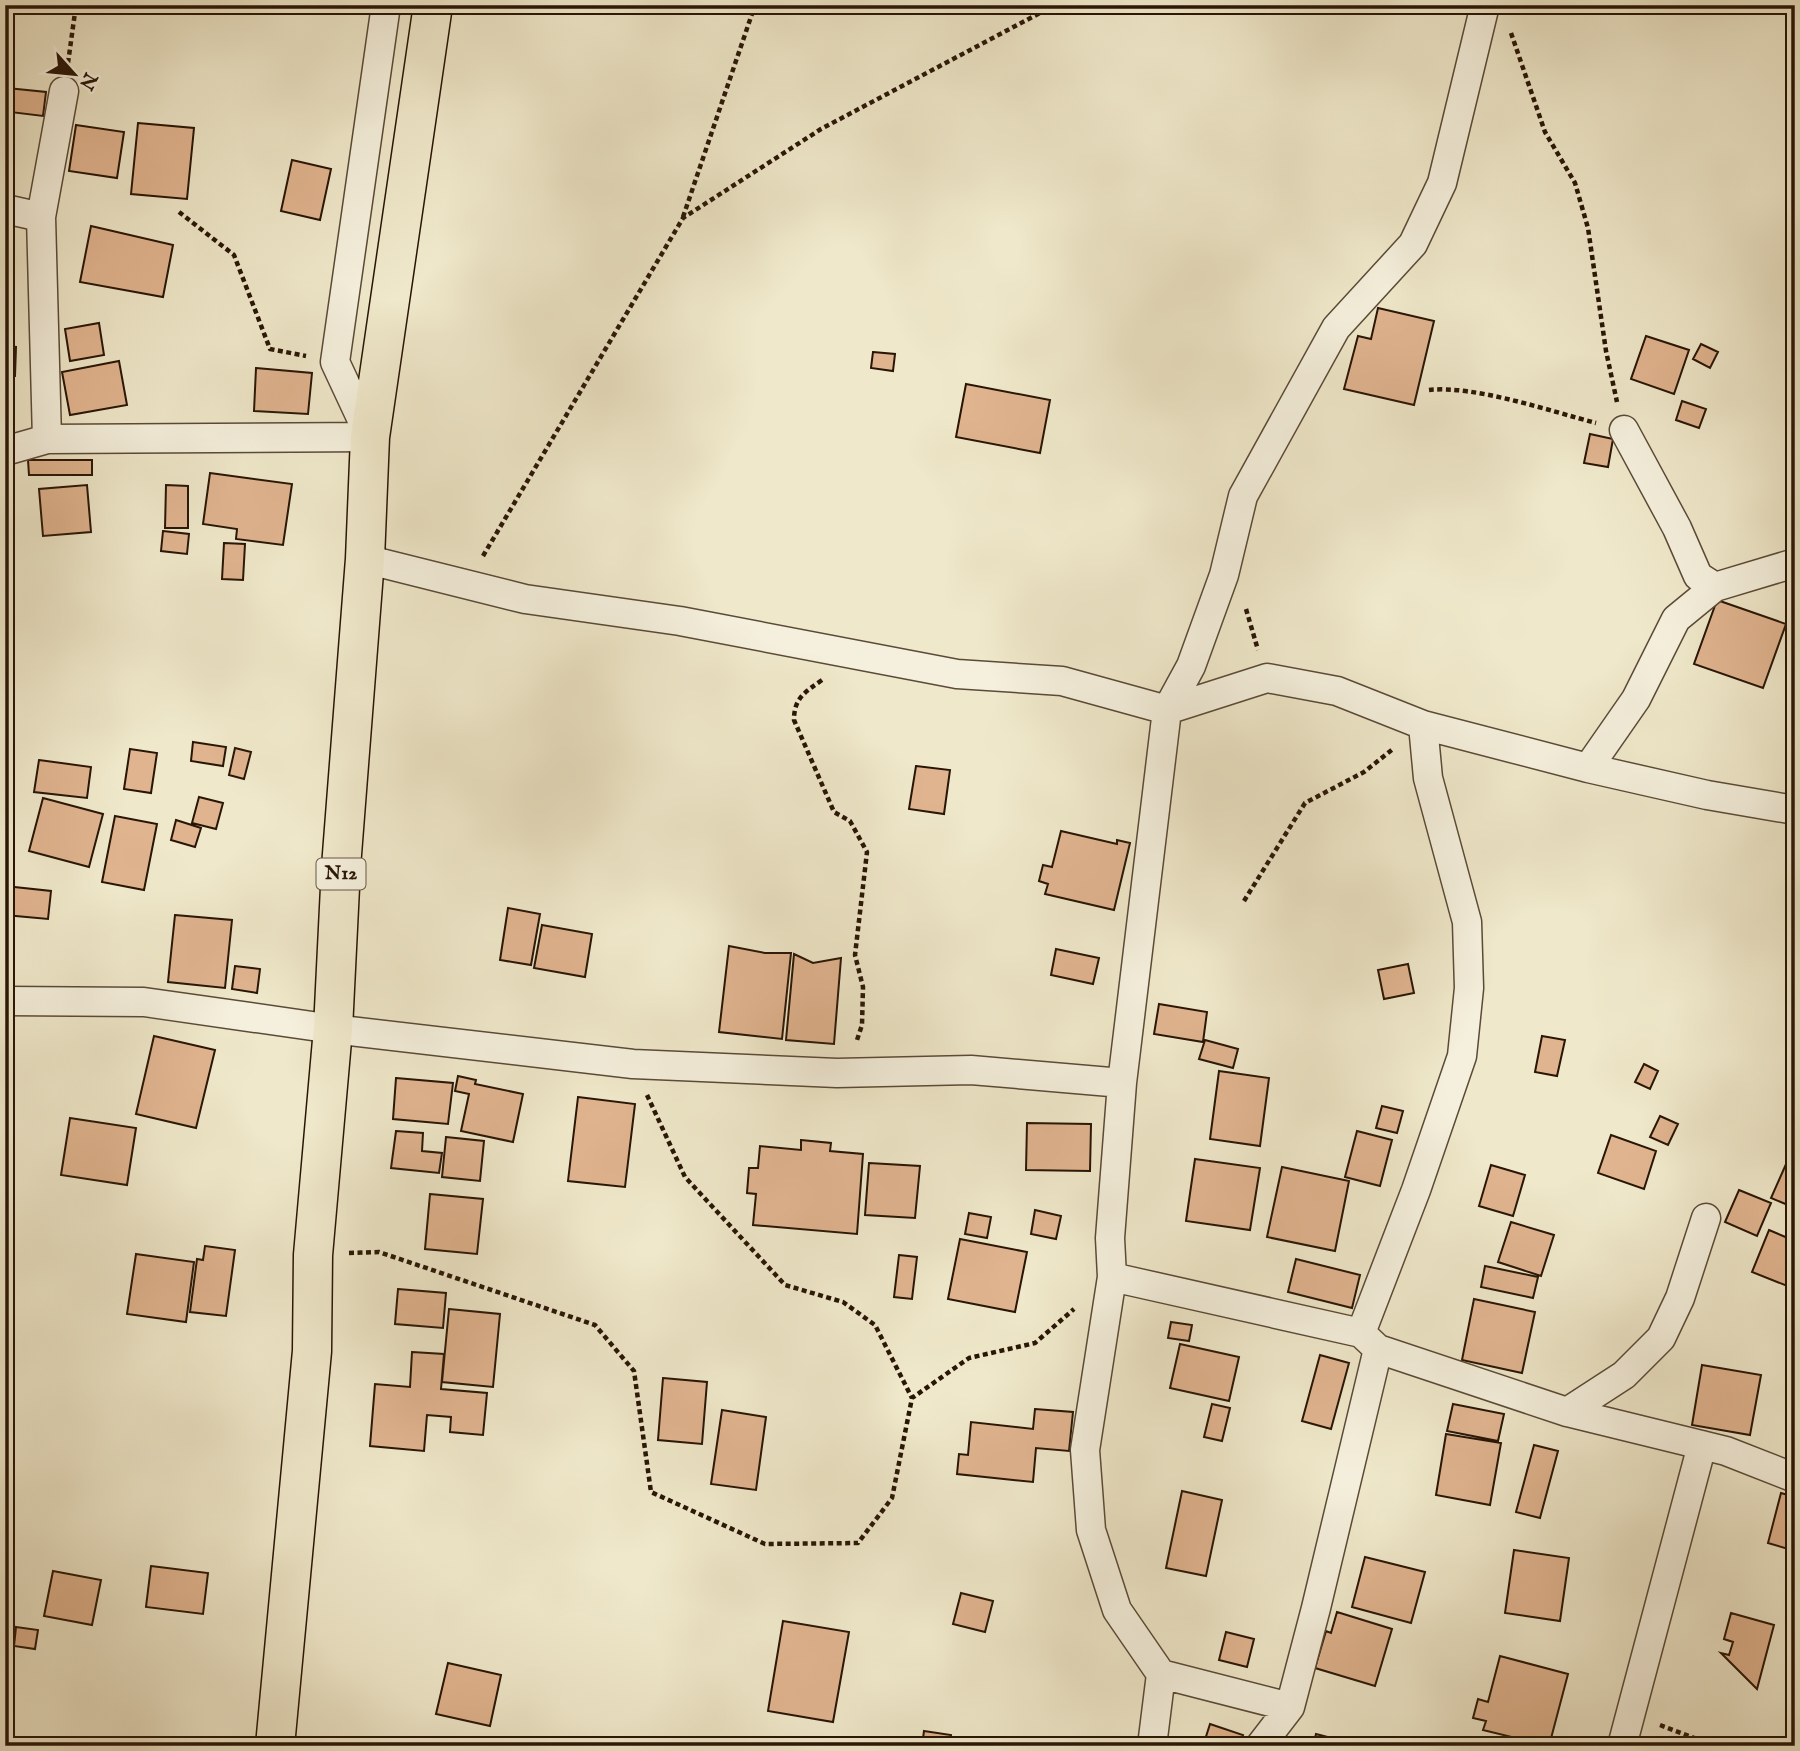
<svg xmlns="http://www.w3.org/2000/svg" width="1800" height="1751" font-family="'IM FELL English',serif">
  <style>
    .building { fill: #e0b48f; stroke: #281506; stroke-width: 2 }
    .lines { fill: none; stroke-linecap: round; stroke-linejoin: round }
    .street-casing { stroke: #5a4a37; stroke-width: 31 }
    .primary-casing { stroke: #281506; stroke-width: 41 }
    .path { stroke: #281506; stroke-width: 4.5; stroke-dasharray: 5 3.5; stroke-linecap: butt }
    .street { stroke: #f5f0dd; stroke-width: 28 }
    .primary { stroke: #efe8ca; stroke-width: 38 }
    .labels { text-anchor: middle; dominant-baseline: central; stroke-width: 5; stroke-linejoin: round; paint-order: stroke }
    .shield { fill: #f5f0dd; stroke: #665746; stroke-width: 2 }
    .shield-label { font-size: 19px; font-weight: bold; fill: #281506 }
  </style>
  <rect width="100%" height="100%" fill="#efe8ca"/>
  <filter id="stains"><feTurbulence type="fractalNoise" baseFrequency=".00286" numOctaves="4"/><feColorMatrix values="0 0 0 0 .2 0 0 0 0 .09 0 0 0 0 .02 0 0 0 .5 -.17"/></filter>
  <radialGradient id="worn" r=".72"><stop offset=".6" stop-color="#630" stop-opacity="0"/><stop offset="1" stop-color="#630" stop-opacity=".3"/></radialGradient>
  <path class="building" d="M 7,88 L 46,92 L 43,116 L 11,112 L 7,152 L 5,152 Z
    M 138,123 L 194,128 L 187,199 L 131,194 Z
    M 76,125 L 124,132 L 117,178 L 69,171 Z
    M 292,160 L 331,169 L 320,220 L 281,211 Z
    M 91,226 L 173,245 L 163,297 L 80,282 Z
    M 1378,308 L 1434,321 L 1414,405 L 1344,389 L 1358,336 L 1371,339 Z
    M 99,323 L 104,355 L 70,361 L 65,329 Z
    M 1646,336 L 1689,350 L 1674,394 L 1631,379 Z
    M 1701,344 L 1718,352 L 1710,368 L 1693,359 Z
    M 5,346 L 16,347 L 15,376 L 5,375 Z
    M 873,352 L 895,354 L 893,371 L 871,368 Z
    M 119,361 L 127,405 L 70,415 L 62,372 Z
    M 256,368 L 312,373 L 308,414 L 254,411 Z
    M 966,384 L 1050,400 L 1040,453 L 956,437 Z
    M 1682,401 L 1706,409 L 1699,428 L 1676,420 Z
    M 1590,434 L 1613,439 L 1608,467 L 1584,463 Z
    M 28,460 L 92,460 L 92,475 L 29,475 Z
    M 210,473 L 292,484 L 283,545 L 236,539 L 237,529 L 203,524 Z
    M 87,485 L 91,532 L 43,536 L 39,489 Z
    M 166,485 L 188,486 L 188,528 L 165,528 Z
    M 163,531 L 189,534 L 187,554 L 161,551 Z
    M 224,543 L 245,544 L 243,580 L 222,579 Z
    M 1717,600 L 1786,624 L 1763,688 L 1694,664 Z
    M 193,742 L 226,747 L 223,766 L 191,761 Z
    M 235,748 L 251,752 L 244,779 L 229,775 Z
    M 130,749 L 157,753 L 151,793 L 124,789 Z
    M 39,760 L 91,767 L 87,798 L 34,792 Z
    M 916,766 L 950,770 L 944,814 L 909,809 Z
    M 199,797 L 223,803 L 216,829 L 192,823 Z
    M 43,798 L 103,814 L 89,867 L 29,851 Z
    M 115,816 L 157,824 L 144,890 L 102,882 Z
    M 176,820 L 201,828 L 195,847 L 171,840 Z
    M 1061,831 L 1117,844 L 1117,840 L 1130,843 L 1114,910 L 1045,894 L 1048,884 L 1039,881 L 1043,865 L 1052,867 Z
    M 5,886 L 51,891 L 48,919 L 5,915 Z
    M 508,908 L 540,914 L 531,965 L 500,960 Z
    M 175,915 L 232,920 L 225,988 L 168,982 Z
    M 542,925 L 592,934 L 585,977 L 534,968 Z
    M 729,946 L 765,953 L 791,953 L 782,1039 L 719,1032 Z
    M 1056,949 L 1099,958 L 1093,984 L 1051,975 Z
    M 794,954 L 813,963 L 841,958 L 834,1044 L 786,1040 Z
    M 1408,964 L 1414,993 L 1384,999 L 1378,970 Z
    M 235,966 L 260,969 L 257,993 L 232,989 Z
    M 1159,1004 L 1207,1012 L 1203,1042 L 1154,1034 Z
    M 154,1036 L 215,1050 L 196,1128 L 136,1114 Z
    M 1542,1036 L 1565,1040 L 1557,1076 L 1535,1072 Z
    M 1205,1040 L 1238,1049 L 1233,1068 L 1199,1059 Z
    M 1644,1064 L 1658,1071 L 1650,1089 L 1635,1082 Z
    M 1219,1071 L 1269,1078 L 1260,1146 L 1210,1139 Z
    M 458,1076 L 476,1080 L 475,1084 L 523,1094 L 513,1142 L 461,1131 L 469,1094 L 455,1091 Z
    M 396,1078 L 453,1083 L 448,1124 L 393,1119 Z
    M 578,1097 L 635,1104 L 625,1187 L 568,1181 Z
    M 1382,1106 L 1403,1111 L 1397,1133 L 1376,1128 Z
    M 1660,1116 L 1678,1124 L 1668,1145 L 1650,1137 Z
    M 70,1118 L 136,1128 L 127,1185 L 61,1175 Z
    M 1027,1123 L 1091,1124 L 1090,1171 L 1026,1170 Z
    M 396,1131 L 423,1133 L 422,1151 L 442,1153 L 439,1173 L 391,1168 Z
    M 1357,1131 L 1392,1140 L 1380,1186 L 1345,1177 Z
    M 1611,1135 L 1656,1151 L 1644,1189 L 1598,1173 Z
    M 446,1137 L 484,1141 L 480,1181 L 442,1177 Z
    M 801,1140 L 831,1143 L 830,1151 L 863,1154 L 857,1234 L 753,1225 L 756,1194 L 747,1193 L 749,1168 L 758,1168 L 760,1146 L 801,1150 Z
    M 1794,1146 L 1795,1146 L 1795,1208 L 1771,1198 Z
    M 1195,1159 L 1260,1168 L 1250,1230 L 1186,1221 Z
    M 869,1163 L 920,1166 L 915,1218 L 865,1215 Z
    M 1491,1165 L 1525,1175 L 1513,1216 L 1479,1206 Z
    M 1282,1167 L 1349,1181 L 1335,1251 L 1267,1237 Z
    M 1739,1190 L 1771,1203 L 1757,1236 L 1725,1222 Z
    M 430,1194 L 483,1199 L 477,1254 L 425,1249 Z
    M 1035,1210 L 1061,1216 L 1056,1239 L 1031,1234 Z
    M 969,1213 L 991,1217 L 987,1238 L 965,1234 Z
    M 1511,1222 L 1554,1235 L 1541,1276 L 1498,1262 Z
    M 1769,1230 L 1795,1241 L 1795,1289 L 1752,1272 Z
    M 960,1239 L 1027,1252 L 1015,1312 L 948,1299 Z
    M 205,1246 L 235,1250 L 226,1316 L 190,1312 L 197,1259 L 203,1260 Z
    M 136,1254 L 194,1262 L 186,1322 L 127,1314 Z
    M 899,1255 L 917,1257 L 912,1299 L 894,1297 Z
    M 1296,1259 L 1360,1275 L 1352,1308 L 1288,1292 Z
    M 1485,1266 L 1538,1277 L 1533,1298 L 1481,1287 Z
    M 398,1289 L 446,1293 L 443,1328 L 395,1324 Z
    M 1474,1299 L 1535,1312 L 1522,1373 L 1462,1360 Z
    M 449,1309 L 500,1314 L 493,1387 L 442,1382 Z
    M 1171,1322 L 1192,1325 L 1189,1341 L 1168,1338 Z
    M 1180,1344 L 1239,1357 L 1229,1401 L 1170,1388 Z
    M 412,1352 L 444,1354 L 441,1389 L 487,1393 L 483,1435 L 450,1432 L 451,1417 L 427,1415 L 424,1451 L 370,1446 L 375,1384 L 410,1387 Z
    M 1320,1355 L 1349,1363 L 1331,1429 L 1302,1421 Z
    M 1702,1365 L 1761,1375 L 1750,1435 L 1692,1425 Z
    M 663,1378 L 707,1382 L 702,1444 L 658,1440 Z
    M 1212,1404 L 1230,1408 L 1222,1441 L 1204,1437 Z
    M 1453,1404 L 1504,1414 L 1498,1441 L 1447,1431 Z
    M 1035,1409 L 1073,1412 L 1069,1451 L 1036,1448 L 1033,1482 L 957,1474 L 959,1454 L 968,1455 L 971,1422 L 1033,1429 Z
    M 722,1410 L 766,1417 L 756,1490 L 711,1484 Z
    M 1446,1434 L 1501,1443 L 1490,1505 L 1436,1495 Z
    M 1534,1445 L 1558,1451 L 1540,1518 L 1516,1512 Z
    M 1182,1491 L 1222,1500 L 1206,1576 L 1166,1568 Z
    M 1781,1493 L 1795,1497 L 1795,1551 L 1768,1543 Z
    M 1514,1550 L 1569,1558 L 1560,1621 L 1505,1613 Z
    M 1365,1557 L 1425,1572 L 1411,1623 L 1352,1607 Z
    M 151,1566 L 208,1573 L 203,1614 L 146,1607 Z
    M 53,1571 L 101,1580 L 92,1625 L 44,1616 Z
    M 961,1593 L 993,1601 L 985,1632 L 953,1624 Z
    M 1337,1612 L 1392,1629 L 1375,1686 L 1315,1668 L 1326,1631 L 1331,1633 Z
    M 1731,1613 L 1774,1625 L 1757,1689 L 1721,1653 L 1729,1655 L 1733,1642 L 1724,1639 Z
    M 783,1621 L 849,1632 L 833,1722 L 768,1711 Z
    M 16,1627 L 38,1630 L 35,1649 L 14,1646 Z
    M 1226,1632 L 1254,1639 L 1247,1667 L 1219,1660 Z
    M 1500,1656 L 1568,1674 L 1549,1746 L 1483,1730 L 1486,1721 L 1473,1718 L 1478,1699 L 1488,1702 Z
    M 448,1663 L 501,1675 L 490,1726 L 436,1714 Z
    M 1210,1724 L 1243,1735 L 1239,1746 L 1203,1746 Z
    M 924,1731 L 951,1735 L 950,1746 L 922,1746 Z
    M 1316,1734 L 1343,1741 L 1342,1746 L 1313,1746 Z"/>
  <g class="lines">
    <g class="street-casing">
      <path id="street" d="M 5,209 L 41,217 L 64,91
        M 41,217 L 47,439
        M 1624,430 L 1677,528 L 1698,576 L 1715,587
        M 5,451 L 47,439 L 370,437 L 335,362 L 386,5
        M 365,559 L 525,599 L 680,621 L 957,674 L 1062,681 L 1167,710 L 1267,678 L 1337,691 L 1423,725 L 1588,768 L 1707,795 L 1795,810
        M 1588,768 L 1636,699 L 1676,619 L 1715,587 L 1795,563
        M 5,1001 L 144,1002 L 333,1029 L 633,1064 L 837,1073 L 971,1070 L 1122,1083
        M 1112,1277 L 1361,1333 L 1378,1349 L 1567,1412 L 1726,1451 L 1795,1478
        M 1361,1333 L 1416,1190 L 1462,1056 L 1469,988 L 1467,922 L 1428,778 L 1423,725
        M 1567,1412 L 1624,1375 L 1661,1338 L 1680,1298 L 1706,1218
        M 1161,1674 L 1290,1707
        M 1152,1746 L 1161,1674 L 1117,1610 L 1091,1530 L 1085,1450 L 1112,1277 L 1110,1238 L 1122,1083 L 1167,710 L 1191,666 L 1224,575 L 1243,496 L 1336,328 L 1413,244 L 1442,183 L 1485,5
        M 1260,1746 L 1290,1707 L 1316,1608 L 1378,1349
        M 1622,1746 L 1702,1445"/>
    </g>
    <g class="primary-casing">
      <path id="primary" d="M 275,1746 L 312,1351 L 313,1255 L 333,1029 L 341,867 L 365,559 L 370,437 L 433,5"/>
    </g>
    <path class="path" d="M 1511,33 L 1545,132 L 1575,183 L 1588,228 L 1606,351 L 1617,402
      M 68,63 L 76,5
      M 179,212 L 234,255 L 270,349 L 306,356
      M 683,217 L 755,5
      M 1429,390 C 1474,385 1550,411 1596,423
      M 483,556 L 683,218 L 821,129 L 1055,5
      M 1246,609 L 1258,650
      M 822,680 C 805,692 794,698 794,720 L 834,812 L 850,821 L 867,852 L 855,955 L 863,987 L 862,1025 L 856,1043
      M 1244,901 L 1305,803 L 1364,772 L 1393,749
      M 647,1095 L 685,1177 L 785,1285 L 843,1302 L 875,1325 L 912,1398
      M 349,1253 L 379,1252 L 595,1325 L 634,1371 L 651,1492 L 765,1544 L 858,1543 L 892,1498 L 912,1398 L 969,1358 L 1035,1343 L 1074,1309
      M 1660,1725 L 1715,1746"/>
    <use href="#street" class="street"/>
    <use href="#primary" class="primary"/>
  </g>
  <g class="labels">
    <rect class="shield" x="316.5" y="858.5" width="49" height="31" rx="5"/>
    <g class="shield-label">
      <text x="341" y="874">N12</text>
    </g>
  </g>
  <rect width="1800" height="1751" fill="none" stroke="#efe8ca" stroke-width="28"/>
  <rect x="7" y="7" width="1786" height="1737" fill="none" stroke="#281506" stroke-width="3.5"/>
  <rect x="14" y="14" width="1772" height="1723" fill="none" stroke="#281506" stroke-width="2"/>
  <g transform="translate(74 74) rotate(117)" stroke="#f5f0dd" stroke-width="5" paint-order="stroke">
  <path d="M0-5L12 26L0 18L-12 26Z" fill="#281506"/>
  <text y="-10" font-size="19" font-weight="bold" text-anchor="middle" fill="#281506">N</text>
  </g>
  <rect width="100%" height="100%" filter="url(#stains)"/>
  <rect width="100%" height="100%" fill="url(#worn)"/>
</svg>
